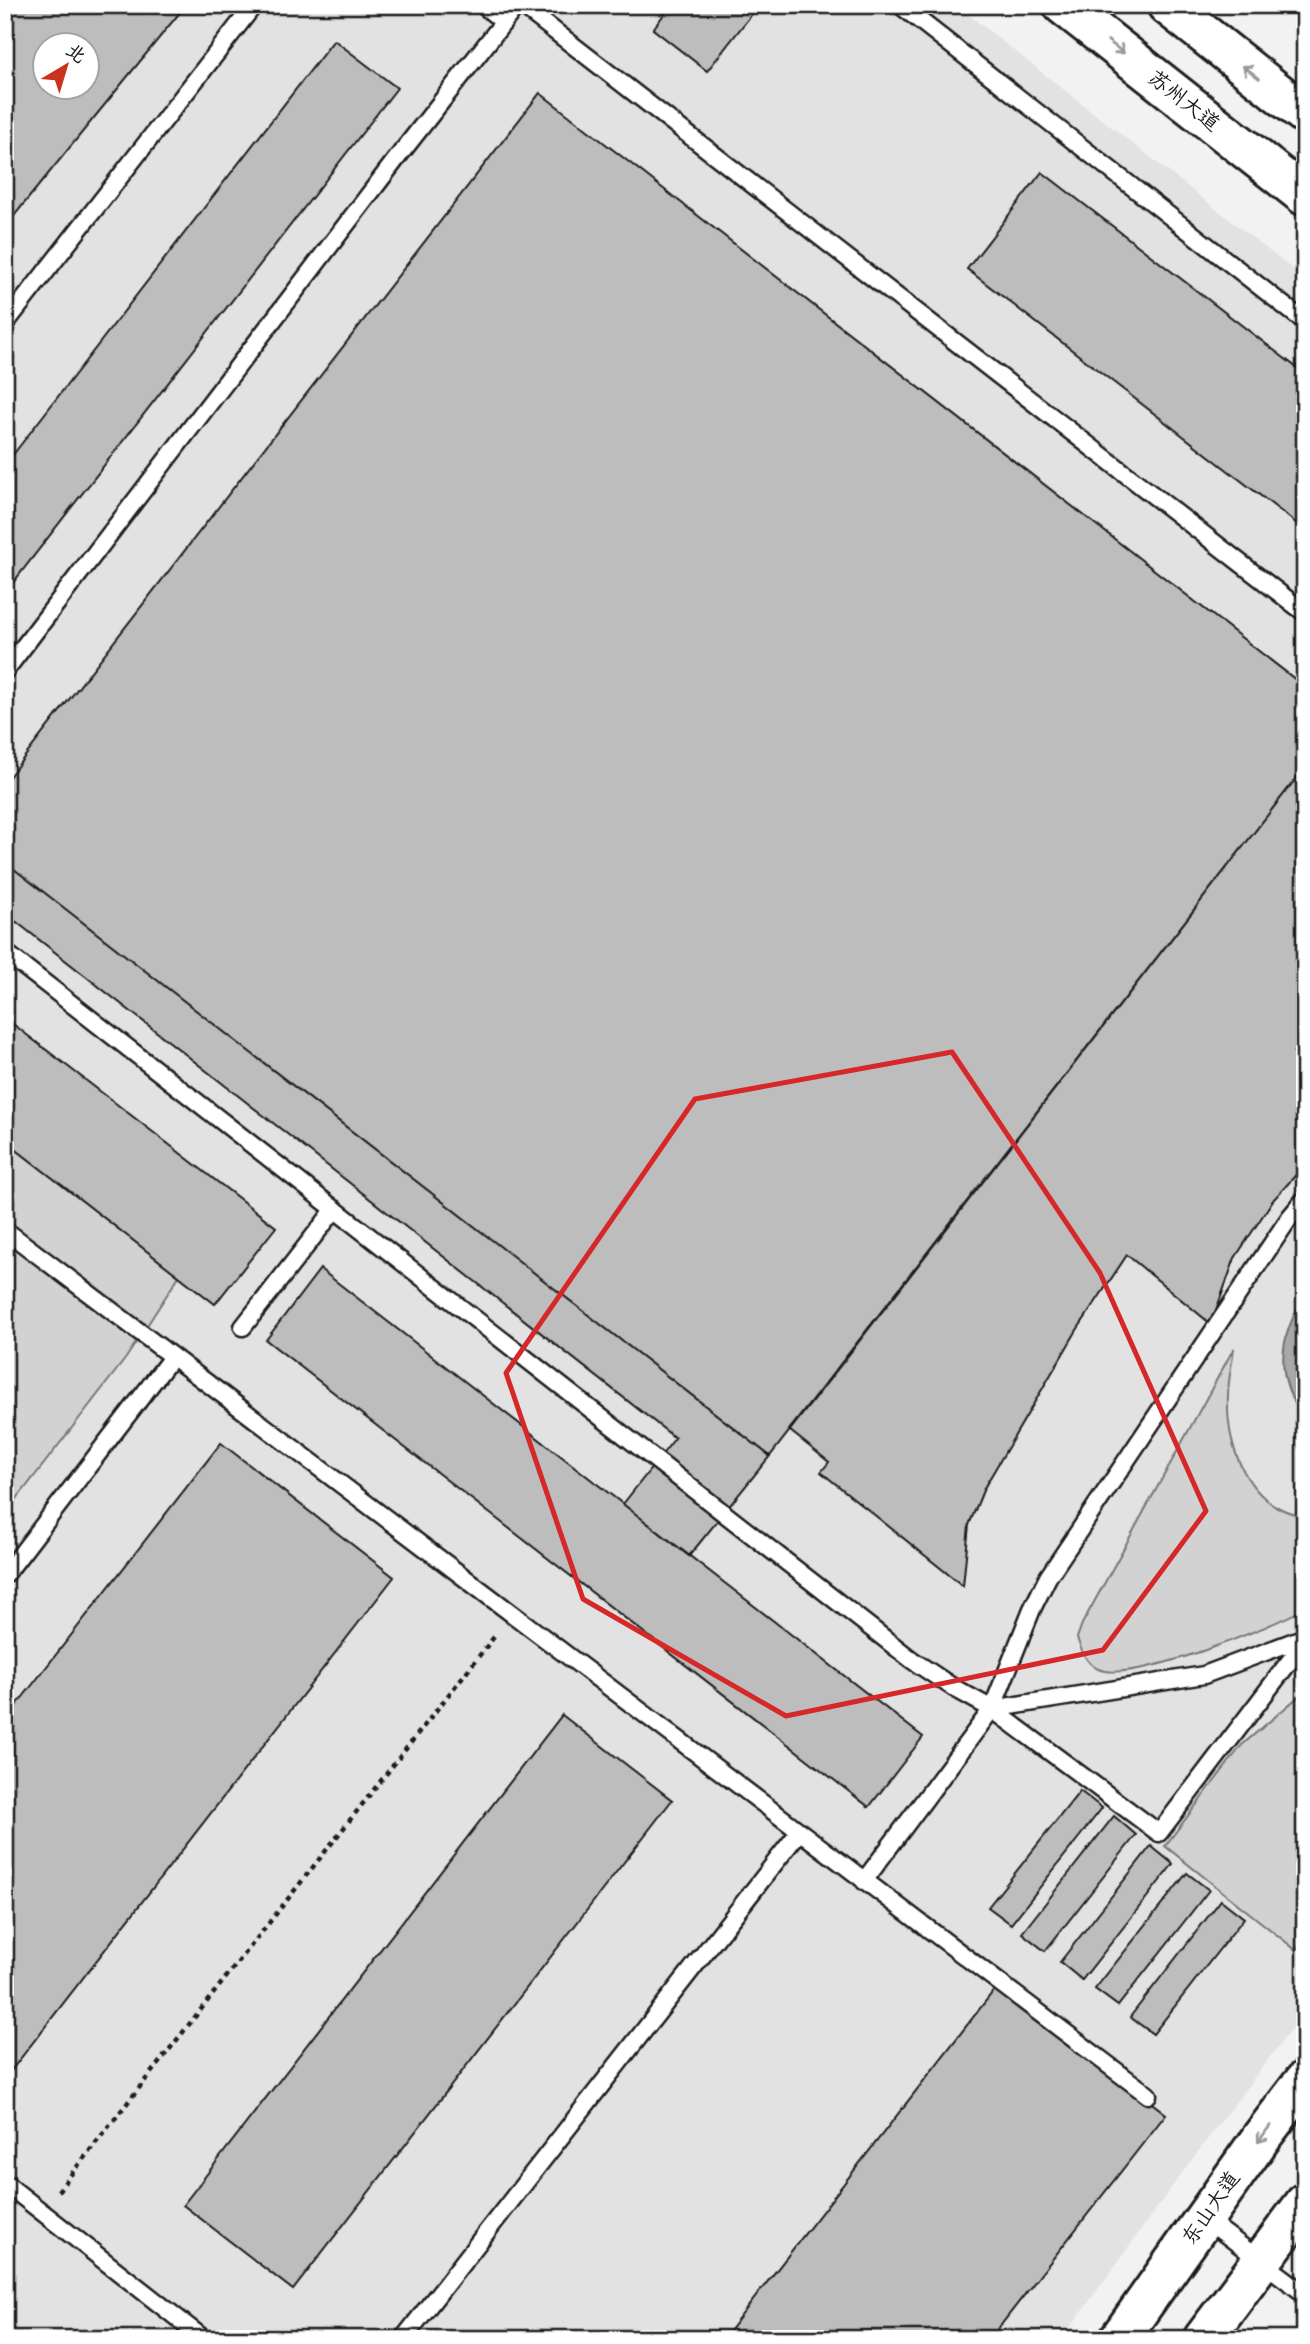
<svg xmlns="http://www.w3.org/2000/svg" width="1310" height="2344" font-family="'Architects Daughter','LXGW WenKai TC',sans-serif">
  <style>
    .built { fill: #e2e2e2; fill-rule: evenodd }
    .green { fill: #d2d2d2; stroke: #777; stroke-width: 2 }
    .water { fill: #a8a8a8; stroke: #707070; stroke-width: 2 }
    .building { fill: #bdbdbd; stroke: #1c1c1c; stroke-width: 2; fill-rule: evenodd }
    .lines { fill: none; stroke-linecap: round; stroke-linejoin: round }
    .lane-casing { stroke: #1c1c1c; stroke-width: 21 }
    .secondary-casing { stroke: #1c1c1c; stroke-width: 44 }
    .path { stroke: #1c1c1c; stroke-width: 4.5; stroke-dasharray: 5 5; stroke-linecap: butt }
    .lane { stroke: #fff; stroke-width: 16 }
    .secondary { stroke: #fff; stroke-width: 38 }
    .oneway { stroke: #999 }
    .marked { fill: none; stroke: #d62828; stroke-width: 5; stroke-linejoin: round }
    .labels { text-anchor: middle; dominant-baseline: central; stroke-width: 5; stroke-linejoin: round; paint-order: stroke }
    .street-label { font-size: 21px; fill: #1c1c1c; stroke: #fff }
  </style>
  <rect width="100%" height="100%" fill="#f2f2f2"/>
  <filter id="ink" filterUnits="userSpaceOnUse"><feTurbulence type="fractalNoise" baseFrequency=".0143" numOctaves="2"/><feDisplacementMap in="SourceGraphic" scale="14" xChannelSelector="R" yChannelSelector="G"/><feConvolveMatrix kernelMatrix="1 2 1 2 8 2 1 2 1" color-interpolation-filters="sRGB"/></filter>
  <g filter="url(#ink)">
    <path class="built" d="M 5,5 L 956,5 L 1305,279 L 1305,2011 L 1187,2166 L 1062,2339 L 5,2339 ZM 46,46 L 88,46 L 88,88 L 46,88 Z"/>
    <path class="green" d="M 5,1141 L 179,1276 L 126,1358 L 5,1514 Z
      M 1234,1348 C 1232,1364 1228,1380 1228,1396 C 1226,1448 1248,1508 1305,1516 L 1305,1608 C 1272,1627 1132,1684 1098,1669 C 1086,1663 1081,1650 1077,1638 L 1082,1624 Z
      M 1305,1691 L 1305,1938 L 1296,1950 L 1165,1846 L 1242,1745 Z"/>
    <path class="water" d="M 1305,1297 L 1305,1418 C 1274,1380 1278,1336 1305,1297 Z"/>
    <path class="building" d="M 5,5 L 186,5 L 5,227 ZM 46,46 L 88,46 L 88,88 L 46,88 Z
      M 671,5 L 759,5 L 707,71 L 653,29 Z
      M 334,40 L 397,88 L 5,593 L 5,465 Z
      M 540,93 L 1305,687 L 1305,767 L 770,1456 L 5,862 L 5,782 Z
      M 1042,172 L 1305,374 L 1305,530 L 967,269 Z
      M 1305,767 L 1305,1039 L 1294,1052 L 1305,1060 L 1305,1165 L 1273,1200 L 1235,1258 L 1211,1324 L 1127,1255 L 1077,1330 L 984,1488 L 969,1525 L 963,1586 L 821,1472 L 829,1462 L 789,1430 Z
      M 5,862 L 770,1456 L 689,1556 L 623,1504 L 675,1438 L 5,913 Z
      M 5,1018 L 276,1227 L 215,1304 L 5,1141 Z
      M 320,1269 L 923,1737 L 869,1807 L 266,1340 Z
      M 221,1443 L 394,1577 L 10,2072 L 5,2069 L 5,1720 Z
      M 562,1715 L 672,1800 L 293,2290 L 183,2205 Z
      M 1080,1791 L 1102,1808 L 1011,1924 L 988,1907 Z
      M 1114,1816 L 1136,1835 L 1045,1951 L 1022,1933 Z
      M 1151,1846 L 1173,1864 L 1082,1980 L 1060,1962 Z
      M 1187,1873 L 1209,1890 L 1118,2006 L 1095,1989 Z
      M 1221,1900 L 1244,1918 L 1153,2034 L 1130,2017 Z
      M 999,1984 L 1166,2114 L 990,2339 L 723,2339 Z"/>
    <g class="lines">
      <g class="lane-casing">
        <path id="lane" d="M 483,5 L 504,22
          M 521,5 L 1305,613
          M 900,5 L 1305,322
          M 5,324 L 254,5
          M 5,671 L 397,158 L 517,5
          M 5,952 L 912,1660 L 954,1688 L 992,1709 L 1032,1609 L 1048,1577 L 1290,1217 L 1305,1199
          M 5,1230 L 1148,2095
          M 243,1327 L 335,1209
          M 5,1575 L 172,1357
          M 992,1709 L 1159,1833 L 1305,1641
          M 864,1881 L 992,1709 L 1204,1675 L 1305,1637
          M 5,2183 L 204,2339
          M 1204,2218 L 1305,2294
          M 403,2339 L 799,1832"/>
      </g>
      <g class="secondary-casing">
        <path id="secondary" d="M 1063,5 L 1305,196
          M 1167,5 L 1305,114
          M 1119,2339 L 1263,2135 L 1305,2080
          M 1203,2339 L 1305,2203"/>
      </g>
      <path class="path" d="M 58,2191 L 494,1637"/>
      <use href="#lane" class="lane"/>
      <use href="#secondary" class="secondary"/>
    </g>
    <defs><path id="oneway-shaft" d="M-6 0H5M1.5-3L5.5 0L1.5 3" fill="none" stroke-width="1.6" stroke-linecap="round" stroke-linejoin="round" transform="scale(1.75)"/></defs>
    <g class="oneway">
      <use href="#oneway-shaft" transform="translate(1116 47) rotate(38)"/>
      <use href="#oneway-shaft" transform="translate(1251 72) rotate(-142)"/>
      <use href="#oneway-shaft" transform="translate(1264 2134) rotate(126)"/>
    </g>
  </g>
  <path class="marked" d="M 952,1052 L 1100,1273 L 1206,1511 L 1103,1650 L 786,1716 L 583,1599 L 506,1373 L 695,1099 Z"/>
  <g class="labels">
    <g class="street-label">
      <text transform="translate(1184 101) rotate(38)">苏州大道</text>
      <text transform="translate(1211 2208) rotate(-55)">东山大道</text>
    </g>
  </g>
  <rect width="1310" height="2344" fill="none" stroke="#fff" stroke-width="28"/>
  <rect x="14" y="14" width="1282" height="2316" fill="none" stroke="#1c1c1c" stroke-width="2.5" filter="url(#ink)"/>
  <g transform="translate(66 66) rotate(38)"><circle r="33" fill="#ffffff" stroke="#a4a4a4" stroke-width="2"/>
  <path d="M0-5L12 26L0 18L-12 26Z" fill="#c8321e"/>
  <text y="-10" font-size="19" font-weight="bold" text-anchor="middle" fill="#1c1c1c">北</text>
  </g>
</svg>
